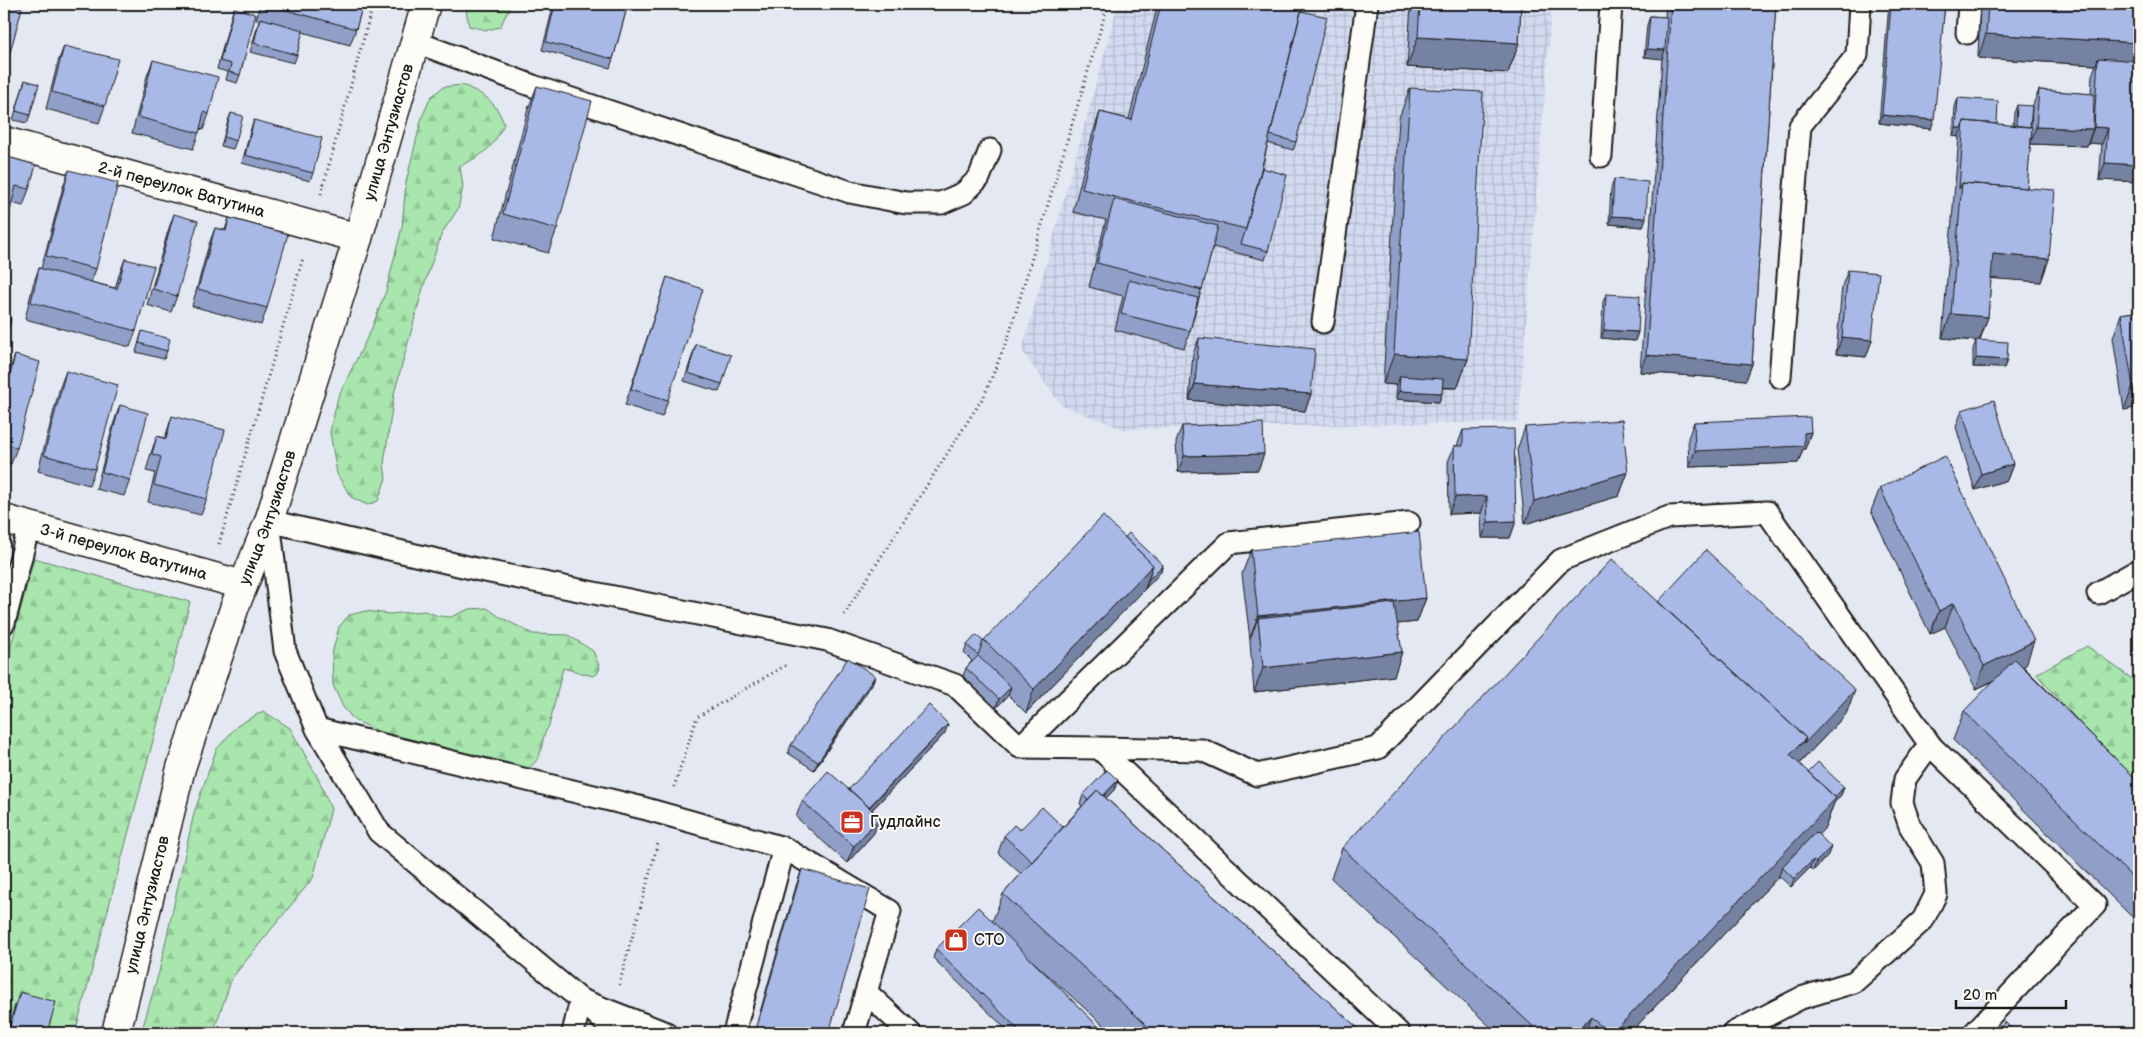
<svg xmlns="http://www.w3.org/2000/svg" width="2143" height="1037" font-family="'Balsamiq Sans',sans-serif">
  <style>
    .industrial { fill: url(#industrial-grid) }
    .forest { fill: url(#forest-firs); stroke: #628165 }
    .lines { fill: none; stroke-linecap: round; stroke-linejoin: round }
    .service-casing { stroke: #1c1c1c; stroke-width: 25 }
    .minor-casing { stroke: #1c1c1c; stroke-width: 31 }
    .tertiary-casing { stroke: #1c1c1c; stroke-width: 31 }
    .path { stroke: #1c1c1c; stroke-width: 3; stroke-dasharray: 1 4; stroke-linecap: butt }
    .service { stroke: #fdfcf7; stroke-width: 21 }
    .minor { stroke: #fdfcf7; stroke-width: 28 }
    .tertiary { stroke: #fdfcf7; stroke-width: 28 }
    .wall { fill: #909fc8; stroke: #1c1c1c }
    .shaded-wall { fill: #7682a2; stroke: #1c1c1c }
    .building { fill: #a8b9e8; stroke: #1c1c1c }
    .labels { text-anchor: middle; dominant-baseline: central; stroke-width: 4; stroke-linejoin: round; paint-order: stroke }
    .street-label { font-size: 16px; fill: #1c1c1c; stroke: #fdfcf7 }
    .poi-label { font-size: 16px; fill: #1c1c1c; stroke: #fdfcf7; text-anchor: start }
  </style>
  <defs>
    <pattern id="industrial-grid" width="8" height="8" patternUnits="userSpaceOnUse" patternTransform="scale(1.25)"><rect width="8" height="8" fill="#d2daef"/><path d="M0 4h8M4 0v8" fill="none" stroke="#b4bacc"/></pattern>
    <pattern id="forest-firs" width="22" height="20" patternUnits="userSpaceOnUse" patternTransform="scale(1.25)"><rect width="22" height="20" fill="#a8e6ae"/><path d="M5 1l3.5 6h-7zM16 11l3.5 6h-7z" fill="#90c595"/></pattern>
  </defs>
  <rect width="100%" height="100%" fill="#e4e8f2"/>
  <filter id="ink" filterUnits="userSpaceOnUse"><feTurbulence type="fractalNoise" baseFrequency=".02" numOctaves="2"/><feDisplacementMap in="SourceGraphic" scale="10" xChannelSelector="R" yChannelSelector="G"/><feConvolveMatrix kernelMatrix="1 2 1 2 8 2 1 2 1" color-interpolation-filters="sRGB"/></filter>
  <g filter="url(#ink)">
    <path class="industrial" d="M 1118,4 L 1552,4 L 1518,422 L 1123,429 L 1061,405 L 1022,351 Z"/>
    <path class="forest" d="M 465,4 L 511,4 L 500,27 L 486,30 L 469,26 Z
      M 463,85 C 486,96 495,100 504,124 C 491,150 486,153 460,166 L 463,187 L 458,209 L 442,233 L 423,288 L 394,394 L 384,464 L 386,478 L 378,501 L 367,505 L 351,497 L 337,474 L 330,432 L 338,397 L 371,330 L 386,291 L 402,227 L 406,182 L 422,117 L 431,97 L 443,87 Z
      M 34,558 L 190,602 L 75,1033 L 4,1033 L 4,673 Z
      M 487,608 L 500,617 L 533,634 L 568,635 L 593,651 L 600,668 L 597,674 L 593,676 L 563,668 L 549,726 C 537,743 548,753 528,769 L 411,751 L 376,730 L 354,720 L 343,707 L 333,685 L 332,654 L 339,627 L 349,615 L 366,611 L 389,614 L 424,611 L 439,616 L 451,617 L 469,609 Z
      M 2087,646 L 2139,684 L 2139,789 L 2036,674 Z
      M 263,711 L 290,728 L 319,780 L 331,809 L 313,878 L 232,978 L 213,1033 L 141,1033 L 159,972 L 194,813 L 216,750 L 237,726 Z"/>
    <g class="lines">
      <g class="service-casing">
        <path id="service" d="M 1967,33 L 1969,4
          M 416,42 L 533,86 L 850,192 L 906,203 L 941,203 L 964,193 L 979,178 L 990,150
          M 1601,156 L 1611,4
          M 1323,322 L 1367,4
          M 1780,377 L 1800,126 L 1857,55 L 1860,4
          M 2098,593 L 2139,570
          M 4,623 L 29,526
          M 317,729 L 379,832 L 581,1000 L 573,1033
          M 1020,747 L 1099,748 L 1399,1033
          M 1099,748 L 1202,750 L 1257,775 L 1378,748 L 1561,560 L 1669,517 L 1767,512 L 1931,746 L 2095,905 L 1974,1033
          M 866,992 L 910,1033
          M 581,1000 L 666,1033
          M 589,1007 L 616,1033
          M 734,1033 L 784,848
          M 854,1033 L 890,911 L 784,848 L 643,808 L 317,729 L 285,651 L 269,521 L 480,570 L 827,640 L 955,685 L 1020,747 L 1229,543 L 1409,523
          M 1733,1033 L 1801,998 L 1854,982 L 1923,920 L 1936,894 L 1933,863 L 1910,826 L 1902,803 L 1905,779 L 1930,744"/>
      </g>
      <g class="minor-casing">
        <g id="minor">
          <path id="s1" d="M 4,141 L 358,238"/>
          <path id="s2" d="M 4,519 L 243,585"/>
        </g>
      </g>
      <g class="tertiary-casing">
        <g id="tertiary">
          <path id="s3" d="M 116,1033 L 181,768 L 235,606 L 269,521 L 358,238 L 426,4"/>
        </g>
      </g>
      <path class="path" d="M 321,194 L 373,4
        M 219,544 L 303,258
        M 844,615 L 984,396 L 1008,338 L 1108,4
        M 674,787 L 697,717 L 788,664
        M 619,985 L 658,843"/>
      <use href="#service" class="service"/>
      <use href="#minor" class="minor"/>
      <use href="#tertiary" class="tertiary"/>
    </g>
    <path class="wall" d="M 87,4 L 97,4 L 96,6 Z
      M 260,4 L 363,4 L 356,29 L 350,45 L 302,32 L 297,55 L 294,63 L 250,52 L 259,21 L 256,20 Z
      M 554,4 L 628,4 L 613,59 L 610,68 L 542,50 Z
      M 1158,4 L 1303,4 L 1301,11 L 1296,142 L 1293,150 L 1268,143 L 1262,168 L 1268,251 L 1265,260 L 1213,247 L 1190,331 L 1184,348 L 1115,330 L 1123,296 L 1089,287 L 1106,220 L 1073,212 L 1092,136 L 1100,112 L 1129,119 Z
      M 1411,4 L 1521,4 L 1519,43 L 1508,73 L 1407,67 Z
      M 1666,4 L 1776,4 L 1752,364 L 1746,380 L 1640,372 L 1662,58 L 1644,57 L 1647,25 L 1650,16 L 1665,17 Z
      M 1889,4 L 1945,4 L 1931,129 L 1879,123 Z
      M 1980,4 L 2139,4 L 2139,182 L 2099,180 L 2102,144 L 2088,143 L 2088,141 L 2087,146 L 2030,144 L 2027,188 L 2049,259 L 2041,282 L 1991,278 L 1988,317 L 1980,340 L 2007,360 L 2004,368 L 1973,367 L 1973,349 L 1976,341 L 1942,338 L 1959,137 L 1953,136 L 1955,107 L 1958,98 L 1997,124 L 2013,126 L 2014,113 L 2017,105 L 2030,127 L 2031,127 L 2032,107 L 2039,90 L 2091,94 L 2092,75 L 2096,65 L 1978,58 Z
      M 234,8 L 240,75 L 237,83 L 226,80 L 228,72 L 217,69 L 231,17 Z
      M 64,46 L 105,106 L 99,123 L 46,109 L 58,62 Z
      M 153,60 L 209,114 L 203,130 L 200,129 L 193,149 L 132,133 L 147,76 Z
      M 25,80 L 30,115 L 27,123 L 13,120 Z
      M 537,86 L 557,229 L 548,253 L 494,238 L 528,109 Z
      M 1410,88 L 1468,359 L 1457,388 L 1442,388 L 1442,393 L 1439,402 L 1396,399 L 1397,385 L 1383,384 L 1399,118 Z
      M 231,113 L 236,141 L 233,149 L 221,146 L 228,121 Z
      M 254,120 L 313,173 L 310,181 L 242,163 L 251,128 Z
      M 4,156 L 29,189 L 23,206 L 12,203 L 4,230 Z
      M 69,170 L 96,269 L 91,282 L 115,288 L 119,275 L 125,259 L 136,331 L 130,347 L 25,319 L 33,285 L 39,268 L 41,269 L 63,187 Z
      M 1614,179 L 1643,227 L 1609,224 L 1611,188 Z
      M 174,214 L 177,296 L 171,312 L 147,305 L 168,231 Z
      M 229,218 L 267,308 L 261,325 L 192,306 L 209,244 L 215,228 L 225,230 Z
      M 1848,270 L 1872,340 L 1866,357 L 1836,354 L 1842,286 Z
      M 667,277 L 668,400 L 662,417 L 625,405 Z
      M 1606,294 L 1638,332 L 1635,341 L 1601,338 L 1603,302 Z
      M 2139,311 L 2139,407 L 2124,410 L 2113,338 L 2121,314 Z
      M 142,331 L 167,351 L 164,359 L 136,352 Z
      M 1199,338 L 1311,394 L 1305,411 L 1189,400 L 1193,354 Z
      M 696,344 L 722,384 L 719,392 L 684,381 Z
      M 15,355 L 17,448 L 11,464 L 4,462 L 4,393 L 9,372 Z
      M 66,371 L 95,469 L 89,485 L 38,471 L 60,387 Z
      M 120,405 L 130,480 L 124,496 L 96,489 L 114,422 Z
      M 1962,410 L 2013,464 L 2007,480 L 1975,490 L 1956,427 Z
      M 172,416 L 207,499 L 201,515 L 148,502 L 155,473 L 146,471 L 151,453 L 157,436 L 165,438 Z
      M 1694,422 L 1811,432 L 1805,449 L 1803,449 L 1798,463 L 1689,467 L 1688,438 Z
      M 1182,426 L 1264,454 L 1258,470 L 1178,472 L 1176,442 Z
      M 1525,427 L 1628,472 L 1619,496 L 1525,524 L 1517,450 Z
      M 1463,430 L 1516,521 L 1510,538 L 1482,538 L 1481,513 L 1449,514 L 1448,462 L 1454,446 L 1457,446 Z
      M 1880,488 L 2026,665 L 2023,666 L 2139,782 L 2139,924 L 1953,740 L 1964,711 L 1994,681 L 1976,689 L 1945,627 L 1930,634 L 1871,511 Z
      M 1125,537 L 1163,565 L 1160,573 L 1026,713 L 1008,695 L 996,708 L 963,676 L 966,668 L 972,661 L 964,653 L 967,645 L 983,641 L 984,640 Z
      M 1251,550 L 1426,598 L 1417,622 L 1397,624 L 1402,652 L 1394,676 L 1254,692 L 1250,642 L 1250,639 L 1242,574 Z
      M 1658,602 L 1855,690 L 1846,714 L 1799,764 L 1808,772 L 1844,787 L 1841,795 L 1834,803 L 1825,828 L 1818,834 L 1828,855 L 1813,871 L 1810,868 L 1791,887 L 1779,876 L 1630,1033 L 1497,1033 L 1331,878 L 1342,848 Z
      M 875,676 L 872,684 L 814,770 L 788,753 L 791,745 Z
      M 945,733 L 872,810 L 874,833 L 847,863 L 796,817 L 802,801 L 849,789 Z
      M 1118,780 L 1115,789 L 1106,798 L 1363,1033 L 1112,1033 L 1028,957 L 1105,1033 L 1010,1033 L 933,958 L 936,949 L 992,922 L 1003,894 L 1021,874 L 998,853 L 1004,836 L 1020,830 L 1063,827 L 1082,806 L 1080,804 L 1083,795 Z
      M 802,869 L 829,1033 L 754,1033 L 796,886 Z
      M 20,992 L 47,1033 L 7,1033 L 14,1008 Z"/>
    <path class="shaded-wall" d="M 1986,34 L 2139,43 L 2139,67 L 2098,58 L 2096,65 L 1978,58 Z
      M 1418,37 L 1519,43 L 1508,73 L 1407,67 Z
      M 1647,49 L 1665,50 L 1662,59 L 1644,57 Z
      M 1882,115 L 1934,120 L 1931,129 L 1879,123 Z
      M 2036,127 L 2093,129 L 2087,146 L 2030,144 Z
      M 2094,127 L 2108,128 L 2102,144 L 2088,143 Z
      M 1956,128 L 1962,128 L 1959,137 L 1953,136 Z
      M 2105,163 L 2139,165 L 2139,182 L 2099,180 Z
      M 1612,216 L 1646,218 L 1643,227 L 1609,224 Z
      M 1993,254 L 2049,259 L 2041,282 L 1984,278 Z
      M 1951,314 L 1988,317 L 1979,341 L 1942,338 Z
      M 1604,330 L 1638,332 L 1635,341 L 1601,338 Z
      M 1842,337 L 1872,340 L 1866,357 L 1836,354 Z
      M 1394,354 L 1468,359 L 1457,388 L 1400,385 L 1400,376 L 1397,385 L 1383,384 Z
      M 1646,355 L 1752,364 L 1746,380 L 1640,372 Z
      M 1976,358 L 2007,360 L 2004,368 L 1973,367 Z
      M 1195,384 L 1311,394 L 1305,411 L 1189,400 Z
      M 2139,385 L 2139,407 L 2124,410 L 2133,386 Z
      M 1399,391 L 1442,393 L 1439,402 L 1396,399 Z
      M 1811,432 L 1805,449 L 1803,449 L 1798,463 L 1689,467 L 1695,451 L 1804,433 Z
      M 1264,454 L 1258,470 L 1178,472 L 1184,456 Z
      M 2013,464 L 2007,480 L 1975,490 L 1981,474 Z
      M 1628,472 L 1619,496 L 1525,524 L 1534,501 Z
      M 1487,496 L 1481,513 L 1449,514 L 1455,497 Z
      M 1516,521 L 1510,538 L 1482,538 L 1488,522 Z
      M 1153,565 L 1145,589 L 1026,713 L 1034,689 Z
      M 1163,565 L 1160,573 L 1145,589 L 1148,580 Z
      M 1426,598 L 1417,622 L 1260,638 L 1258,618 L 1250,639 L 1258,616 Z
      M 1954,603 L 1945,627 L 1930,634 L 1939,611 Z
      M 2034,641 L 2026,665 L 1976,689 L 1984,666 Z
      M 1402,652 L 1394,676 L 1254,692 L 1263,668 Z
      M 875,676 L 872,684 L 814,770 L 818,762 Z
      M 1011,687 L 1008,696 L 996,708 L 999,699 Z
      M 1855,690 L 1846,714 L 1779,785 L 1790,755 Z
      M 948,724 L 945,733 L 866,816 L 869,808 Z
      M 1118,780 L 1115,789 L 1091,814 L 1095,806 Z
      M 1844,787 L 1841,795 L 1834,803 L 1825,828 L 1785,870 L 1782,867 L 1779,876 L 1630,1033 L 1613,1033 Z
      M 880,817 L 874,833 L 847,863 L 854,846 Z
      M 1831,847 L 1828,855 L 1813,871 L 1816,862 Z
      M 1813,860 L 1810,868 L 1791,887 L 1794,879 Z
      M 1591,1017 L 1585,1033 L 1576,1033 Z"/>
    <path class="building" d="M 4,4 L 22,8 L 4,75 Z
      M 264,4 L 363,4 L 356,29 Z
      M 555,4 L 628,4 L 613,59 L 546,42 Z
      M 1161,4 L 1303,4 L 1246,229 L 1082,189 L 1100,112 L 1132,120 Z
      M 1420,4 L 1521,4 L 1519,43 L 1418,37 Z
      M 1671,4 L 1776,4 L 1752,364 L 1646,355 Z
      M 1891,4 L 1945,4 L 1934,120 L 1882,115 Z
      M 1988,4 L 2139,4 L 2139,43 L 1986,34 Z
      M 234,8 L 256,14 L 240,75 L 229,72 L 231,64 L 220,61 Z
      M 1301,11 L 1327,17 L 1296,142 L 1270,135 Z
      M 1650,16 L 1667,17 L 1665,50 L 1647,49 Z
      M 260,18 L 303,30 L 297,55 L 254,43 Z
      M 64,46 L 118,59 L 105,106 L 52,92 Z
      M 2098,58 L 2139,61 L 2139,165 L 2105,163 L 2108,128 L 2094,127 Z
      M 153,60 L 218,77 L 209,114 L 204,112 L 199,133 L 138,117 Z
      M 25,80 L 39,84 L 30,115 L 16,111 Z
      M 537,86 L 592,101 L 557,229 L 503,214 Z
      M 1410,88 L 1483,92 L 1468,359 L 1394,354 Z
      M 2039,90 L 2094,94 L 2093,129 L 2036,127 Z
      M 1958,98 L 1998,101 L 1997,124 L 1964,121 L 1962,128 L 1956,128 Z
      M 2017,105 L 2032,106 L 2030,127 L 2016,126 Z
      M 231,113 L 243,116 L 236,141 L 224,137 Z
      M 254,120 L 322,138 L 313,173 L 245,155 Z
      M 1964,121 L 2032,127 L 2027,188 L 1962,183 L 1959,189 Z
      M 4,156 L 36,165 L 29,189 L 16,186 L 7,222 L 4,222 Z
      M 1262,168 L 1287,175 L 1268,251 L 1241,244 L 1246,229 Z
      M 69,170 L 118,183 L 96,269 L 46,256 Z
      M 1614,179 L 1648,182 L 1646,218 L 1612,216 Z
      M 1962,183 L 2055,190 L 2049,259 L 1993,254 L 1988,317 L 1951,314 Z
      M 1114,199 L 1218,226 L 1202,290 L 1097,263 Z
      M 174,214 L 198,221 L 177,296 L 153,289 Z
      M 229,218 L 288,234 L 267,308 L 198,289 L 215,228 L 226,231 Z
      M 125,259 L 154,266 L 136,331 L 31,302 L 39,268 L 117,289 Z
      M 1848,270 L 1879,273 L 1872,340 L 1842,337 Z
      M 667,277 L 703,289 L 668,400 L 631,389 Z
      M 1129,280 L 1198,298 L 1190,331 L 1121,314 Z
      M 1606,294 L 1640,296 L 1638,332 L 1604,330 Z
      M 2139,311 L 2139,385 L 2133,386 L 2121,314 Z
      M 4,317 L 11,319 L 4,349 Z
      M 142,331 L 170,339 L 167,351 L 139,343 Z
      M 1199,338 L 1315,349 L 1311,394 L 1195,384 Z
      M 1976,340 L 2008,342 L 2007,360 L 1976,358 Z
      M 696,344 L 731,355 L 722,384 L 688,373 Z
      M 15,355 L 40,362 L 17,448 L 4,444 L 4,399 Z
      M 66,371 L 118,385 L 95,469 L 44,455 Z
      M 1400,376 L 1443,379 L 1442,393 L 1399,391 Z
      M 1994,400 L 2013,464 L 1981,474 L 1962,410 Z
      M 120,405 L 148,413 L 130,480 L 102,472 Z
      M 172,416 L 225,430 L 207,499 L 154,485 L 161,457 L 152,454 L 157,436 L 166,439 Z
      M 1810,417 L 1811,432 L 1804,433 L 1804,446 L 1695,451 L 1694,422 Z
      M 1622,420 L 1628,472 L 1534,501 L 1525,427 Z
      M 1263,423 L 1264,454 L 1184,456 L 1182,426 Z
      M 1514,429 L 1516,521 L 1488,522 L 1487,496 L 1455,497 L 1454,446 L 1463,446 L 1463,430 Z
      M 1945,456 L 2034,641 L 1984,666 L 1954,603 L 1939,611 L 1880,488 Z
      M 1103,516 L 1153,565 L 1034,689 L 984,640 Z
      M 1419,532 L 1426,598 L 1258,616 L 1251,550 Z
      M 1129,533 L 1163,565 L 1148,580 L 1153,565 L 1125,537 Z
      M 1706,550 L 1855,690 L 1804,744 L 1806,738 L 1658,602 Z
      M 1612,559 L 1806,738 L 1790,755 L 1836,798 L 1613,1033 L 1608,1033 L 1591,1017 L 1576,1033 L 1540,1033 L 1342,848 Z
      M 1394,603 L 1402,652 L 1263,668 L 1258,618 Z
      M 976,635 L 983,641 L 978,655 L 967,645 Z
      M 978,656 L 1011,687 L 999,699 L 966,668 Z
      M 848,658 L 875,676 L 818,762 L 791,745 Z
      M 2015,659 L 2139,782 L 2139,884 L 1964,711 Z
      M 929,705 L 948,724 L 869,807 L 849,789 Z
      M 1818,762 L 1844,787 L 1835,797 L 1808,772 Z
      M 1107,770 L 1118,780 L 1103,796 L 1097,790 L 1088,800 L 1083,795 Z
      M 828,771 L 880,817 L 854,846 L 802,801 Z
      M 1097,790 L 1363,1033 L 1155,1033 L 1003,894 Z
      M 1042,807 L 1063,827 L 1032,862 L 1004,836 L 1014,825 L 1020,830 Z
      M 1816,832 L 1831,847 L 1816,862 L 1813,860 L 1794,879 L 1782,867 Z
      M 802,869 L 870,889 L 829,1033 L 755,1033 Z
      M 978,907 L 1105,1033 L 1022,1033 L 936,949 Z
      M 20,992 L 56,1002 L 47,1033 L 8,1033 Z
      M 2005,1022 L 2016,1033 L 1993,1033 Z"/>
  </g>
  <defs>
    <g id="office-square" transform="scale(1.25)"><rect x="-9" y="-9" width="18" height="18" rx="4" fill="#c8321e" stroke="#fdfcf7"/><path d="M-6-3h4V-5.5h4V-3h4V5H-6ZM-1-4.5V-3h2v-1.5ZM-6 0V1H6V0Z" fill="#fff"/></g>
    <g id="shop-square" transform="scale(1.25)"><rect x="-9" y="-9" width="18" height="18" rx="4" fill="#c8321e" stroke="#fdfcf7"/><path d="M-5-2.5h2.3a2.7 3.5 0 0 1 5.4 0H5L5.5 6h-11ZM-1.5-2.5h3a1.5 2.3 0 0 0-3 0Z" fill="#fff"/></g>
  </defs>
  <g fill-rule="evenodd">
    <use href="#office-square" x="852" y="822"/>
    <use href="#shop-square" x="956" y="940"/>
  </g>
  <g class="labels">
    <g class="street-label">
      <text stroke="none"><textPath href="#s3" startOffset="942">улица Энтузиастов</textPath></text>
      <text stroke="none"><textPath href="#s1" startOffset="184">2-й переулок Ватутина</textPath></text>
      <text stroke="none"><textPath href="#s3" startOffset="538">улица Энтузиастов</textPath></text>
      <text stroke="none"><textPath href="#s2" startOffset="124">3-й переулок Ватутина</textPath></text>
      <text stroke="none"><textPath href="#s3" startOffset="132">улица Энтузиастов</textPath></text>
    </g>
    <g class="poi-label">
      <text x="870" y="822">Гудлайнс</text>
      <text x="974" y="940">СТО</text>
    </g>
  </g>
  <rect width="2143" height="1037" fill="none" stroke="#fdfcf7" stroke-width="20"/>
  <rect x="10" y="10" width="2123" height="1017" fill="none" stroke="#1c1c1c" stroke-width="2" filter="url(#ink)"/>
  <path d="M1956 1000v8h110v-8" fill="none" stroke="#1c1c1c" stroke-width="2.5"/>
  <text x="1963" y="1000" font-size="15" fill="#1c1c1c" stroke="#fdfcf7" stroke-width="4" paint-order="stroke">20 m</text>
</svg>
